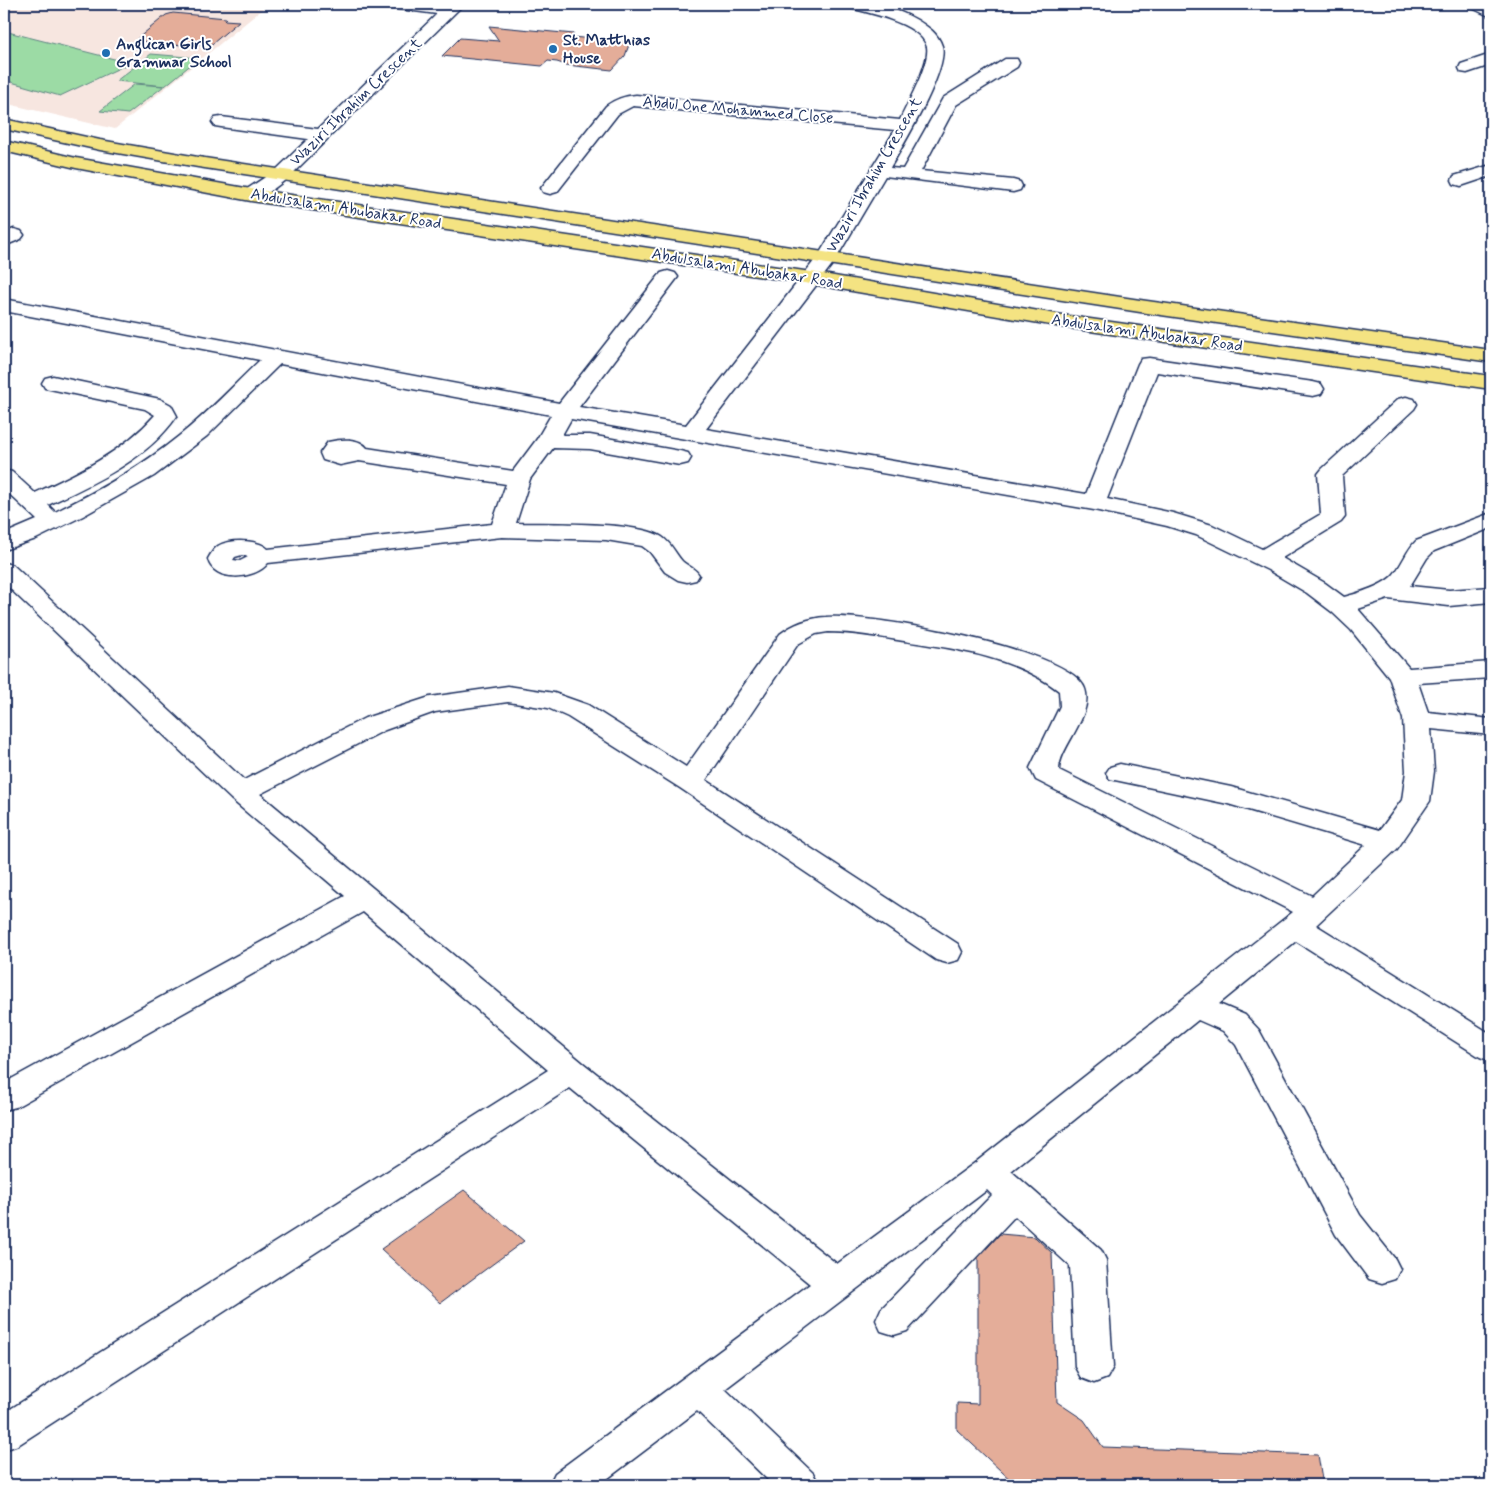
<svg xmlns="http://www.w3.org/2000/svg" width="1495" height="1489" font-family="Mynerve,sans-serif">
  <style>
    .built { fill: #f7e6e0 }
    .green { fill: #9cdba5; stroke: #5c8582 }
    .building { fill: #e4ad99; stroke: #1b2f5e }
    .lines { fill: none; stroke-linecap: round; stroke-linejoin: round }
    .minor-casing { stroke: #1b2f5e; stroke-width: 3 }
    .major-casing { stroke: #1b2f5e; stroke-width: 3 }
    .minor { fill: #fff; fill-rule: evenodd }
    .major { fill: #f4e382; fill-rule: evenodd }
    .poi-dot { fill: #1f6fb2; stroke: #fff; stroke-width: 2 }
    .labels { text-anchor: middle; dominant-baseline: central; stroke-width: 4; stroke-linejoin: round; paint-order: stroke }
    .far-poi-label { font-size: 16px; font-weight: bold; fill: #1b2f5e; stroke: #fff; text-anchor: start }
    .far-street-label { font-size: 16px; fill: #1b2f5e; stroke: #fff }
  </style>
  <rect width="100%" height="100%" fill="#fff"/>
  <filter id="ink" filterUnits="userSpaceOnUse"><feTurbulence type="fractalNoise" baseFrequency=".02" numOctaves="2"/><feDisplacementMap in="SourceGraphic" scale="10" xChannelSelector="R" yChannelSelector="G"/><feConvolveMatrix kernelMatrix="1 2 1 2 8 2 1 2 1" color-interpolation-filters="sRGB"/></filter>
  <g filter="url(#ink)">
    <path class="built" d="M 4,4 L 269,4 L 115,129 L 4,103 Z"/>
    <path class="green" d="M 4,31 L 130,63 L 60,96 L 4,80 Z
      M 151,54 L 199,58 L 165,86 L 116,81 Z
      M 135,84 L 164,86 L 128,114 L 100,111 Z"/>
    <path class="building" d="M 173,13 L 226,18 L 224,20 L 239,21 L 212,44 L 195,44 L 193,46 L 138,41 L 140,39 L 137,39 L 166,15 Z
      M 489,26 L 574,34 L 571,37 L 630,42 L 625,56 L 612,70 L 566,65 L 557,62 L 548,61 L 542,66 L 442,56 L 460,38 L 499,41 Z
      M 464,1190 L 524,1241 L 440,1303 L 381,1249 Z
      M 1000,1234 L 1035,1237 L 1052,1253 L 1057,1402 L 1084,1420 L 1103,1447 L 1318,1455 L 1323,1485 L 1016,1485 L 957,1430 L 957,1403 L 978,1404 L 978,1258 Z"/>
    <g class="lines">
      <g class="minor-casing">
        <path id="minor" d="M 391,4 L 431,4 L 445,6 L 447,4 L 464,4 L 288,178 C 276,186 260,203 244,199 L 242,195 L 244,191 L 276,170 L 308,139 L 221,127 L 215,126 L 212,122 L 215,118 L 221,117 L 318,129 L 437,14 L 399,9 L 394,7 Z
          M 843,4 C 868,2 895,7 917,20 C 928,27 938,33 942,46 C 949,69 903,146 890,168 L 903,169 L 943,98 L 1005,59 L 1017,59 L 1019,63 L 1017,67 L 956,105 L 921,171 L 1013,180 L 1020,182 L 1022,186 L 1020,190 L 1013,192 L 885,176 L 834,262 L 706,429 L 1086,494 L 1138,364 L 1141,359 L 1149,358 L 1313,382 L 1321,384 L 1324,389 L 1321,394 L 1313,396 L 1157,372 L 1107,499 L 1173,513 L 1212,525 L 1262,549 L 1321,514 L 1318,474 L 1322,469 L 1398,399 L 1406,397 L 1414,399 L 1417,404 L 1414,409 L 1342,476 L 1345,517 L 1341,522 L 1282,558 L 1325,583 L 1344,597 C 1359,593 1384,586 1394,574 C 1403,563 1406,551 1416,541 L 1491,513 L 1491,528 L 1434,551 L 1427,558 L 1410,586 L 1449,590 L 1491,587 L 1491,602 L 1449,606 L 1388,599 L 1358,609 L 1409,668 L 1491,662 L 1491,678 L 1418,683 L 1428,712 L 1491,719 L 1491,735 L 1431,729 L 1434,771 L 1430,801 L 1397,849 L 1316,925 L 1491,1034 L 1491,1061 L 1480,1057 L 1296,941 L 1219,1004 L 1245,1015 L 1259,1030 L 1360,1215 L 1395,1259 L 1400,1269 L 1395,1279 L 1382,1283 L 1369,1279 L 1336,1235 L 1236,1045 L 1223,1031 L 1198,1020 L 1011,1171 L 1101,1250 L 1106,1260 L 1113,1367 L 1107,1378 L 1094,1383 L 1081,1378 L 1075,1367 L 1070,1266 L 1015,1216 L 907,1331 L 894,1335 L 881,1331 L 876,1320 L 881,1309 L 992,1195 L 987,1190 L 725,1389 L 813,1473 L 819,1485 L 773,1485 L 697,1411 L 599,1485 L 549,1485 L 555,1473 L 810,1284 L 570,1088 L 18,1445 L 4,1450 L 4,1413 L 548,1070 L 363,912 L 16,1107 L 4,1110 L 4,1083 L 345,896 L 231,799 L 4,583 L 4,563 L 13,565 L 244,780 L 365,718 L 430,697 L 508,686 L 554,693 L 588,705 L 686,767 L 780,634 C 793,624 809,618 826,617 C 866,613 1073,649 1085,689 C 1094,716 1059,747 1059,770 L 1312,896 L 1366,845 L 1228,804 L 1110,779 L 1106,773 L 1110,767 L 1120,764 L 1231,787 L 1380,830 L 1402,800 L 1406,771 L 1403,719 L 1389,677 L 1351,630 L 1332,612 L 1307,593 L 1268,570 L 1196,535 L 1167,526 L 1094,510 L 571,419 L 562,435 L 590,435 L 680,451 L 688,453 L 691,458 L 688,463 L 680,465 L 590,449 L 553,448 L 530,479 L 516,523 C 548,524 637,521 662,537 C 671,543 675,553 682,561 C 687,566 695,568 699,575 L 696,580 L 687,582 L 678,580 L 665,572 L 650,552 L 642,546 L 606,540 L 502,537 L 268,563 C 256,580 213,583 208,559 C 210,555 214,549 218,546 C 229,539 259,539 268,549 L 492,524 L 506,484 L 359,461 L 340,465 L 323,460 L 320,453 L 328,442 C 340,439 359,437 367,448 L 513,471 L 537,439 L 551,415 L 280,364 L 207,436 L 154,476 L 83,516 L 36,539 L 4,550 L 4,534 L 37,520 L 4,489 L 4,470 L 12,472 L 35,493 C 79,473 122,452 155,415 L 145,409 L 45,388 L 42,383 L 45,378 L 53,376 L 160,399 L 171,405 L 177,416 C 147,460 94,483 48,505 L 55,512 C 98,491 141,467 179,436 C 208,413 233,386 260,360 L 4,311 L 4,299 L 559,403 L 661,273 L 668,271 L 675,273 L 678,277 L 579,407 L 686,425 L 818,256 L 895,130 L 633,106 L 618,114 L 557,192 L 550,194 L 543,192 L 541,188 L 606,106 C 615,99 625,96 636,95 L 900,120 C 907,104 930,64 927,47 C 921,23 866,12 846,7 ZM 242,555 L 248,557 L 240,561 L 233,560 L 235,557 ZM 828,632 C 854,632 879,637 904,641 C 957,649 1015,657 1059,691 L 1060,706 L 1030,768 L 1036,780 L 1293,912 L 976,1162 L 837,1264 L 583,1063 L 260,794 L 385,730 L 435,712 L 508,702 L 548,708 L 568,717 L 680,788 L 936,960 L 947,963 L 958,960 L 962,952 L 958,944 L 706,780 L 798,644 L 816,634 Z
          M 1467,4 L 1487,4 L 1491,6 L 1491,17 L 1470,7 Z
          M 1491,54 L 1491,65 L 1467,73 L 1461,72 L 1459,68 L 1461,64 Z
          M 1491,165 L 1491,176 L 1461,186 L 1454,184 L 1452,180 L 1454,176 Z
          M 14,229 L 21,231 L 24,235 L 21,239 L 4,246 L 4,233 Z"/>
      </g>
      <g class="major-casing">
        <path id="major" d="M 4,119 L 100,140 L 198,157 L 1140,300 L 1491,350 L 1491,362 L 1140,312 L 198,167 L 100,150 L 4,129 Z
          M 4,141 L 76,158 L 251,189 L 811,272 L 1062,315 L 1491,376 L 1491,389 L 1062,327 L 811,284 L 251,201 L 76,168 L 4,151 Z"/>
      </g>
      <use href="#minor" class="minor"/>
      <use href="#major" class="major"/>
    </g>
  </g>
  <g class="poi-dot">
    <circle cx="553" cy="49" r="5"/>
    <circle cx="106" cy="53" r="5"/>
  </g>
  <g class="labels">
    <g class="far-poi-label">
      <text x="563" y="40">St. Matthias<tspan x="563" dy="18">House</tspan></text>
      <text x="116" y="44">Anglican Girls<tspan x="116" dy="18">Grammar School</tspan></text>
    </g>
    <g class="far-street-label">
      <text transform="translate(356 102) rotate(-44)">Waziri Ibrahim Crescent</text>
      <text transform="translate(738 110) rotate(5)">Abdul One Mohammed Close</text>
      <text transform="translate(874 175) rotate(-60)">Waziri Ibrahim Crescent</text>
      <text transform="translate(346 209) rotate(9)">Abdulsalami Abubakar Road</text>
      <text transform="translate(747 269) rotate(9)">Abdulsalami Abubakar Road</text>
      <text transform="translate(1147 333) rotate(8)">Abdulsalami Abubakar Road</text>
    </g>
  </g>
  <rect width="1495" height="1489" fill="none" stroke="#fff" stroke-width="20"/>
  <rect x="10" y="10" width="1475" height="1469" fill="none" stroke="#1b2f5e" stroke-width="2" filter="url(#ink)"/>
</svg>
